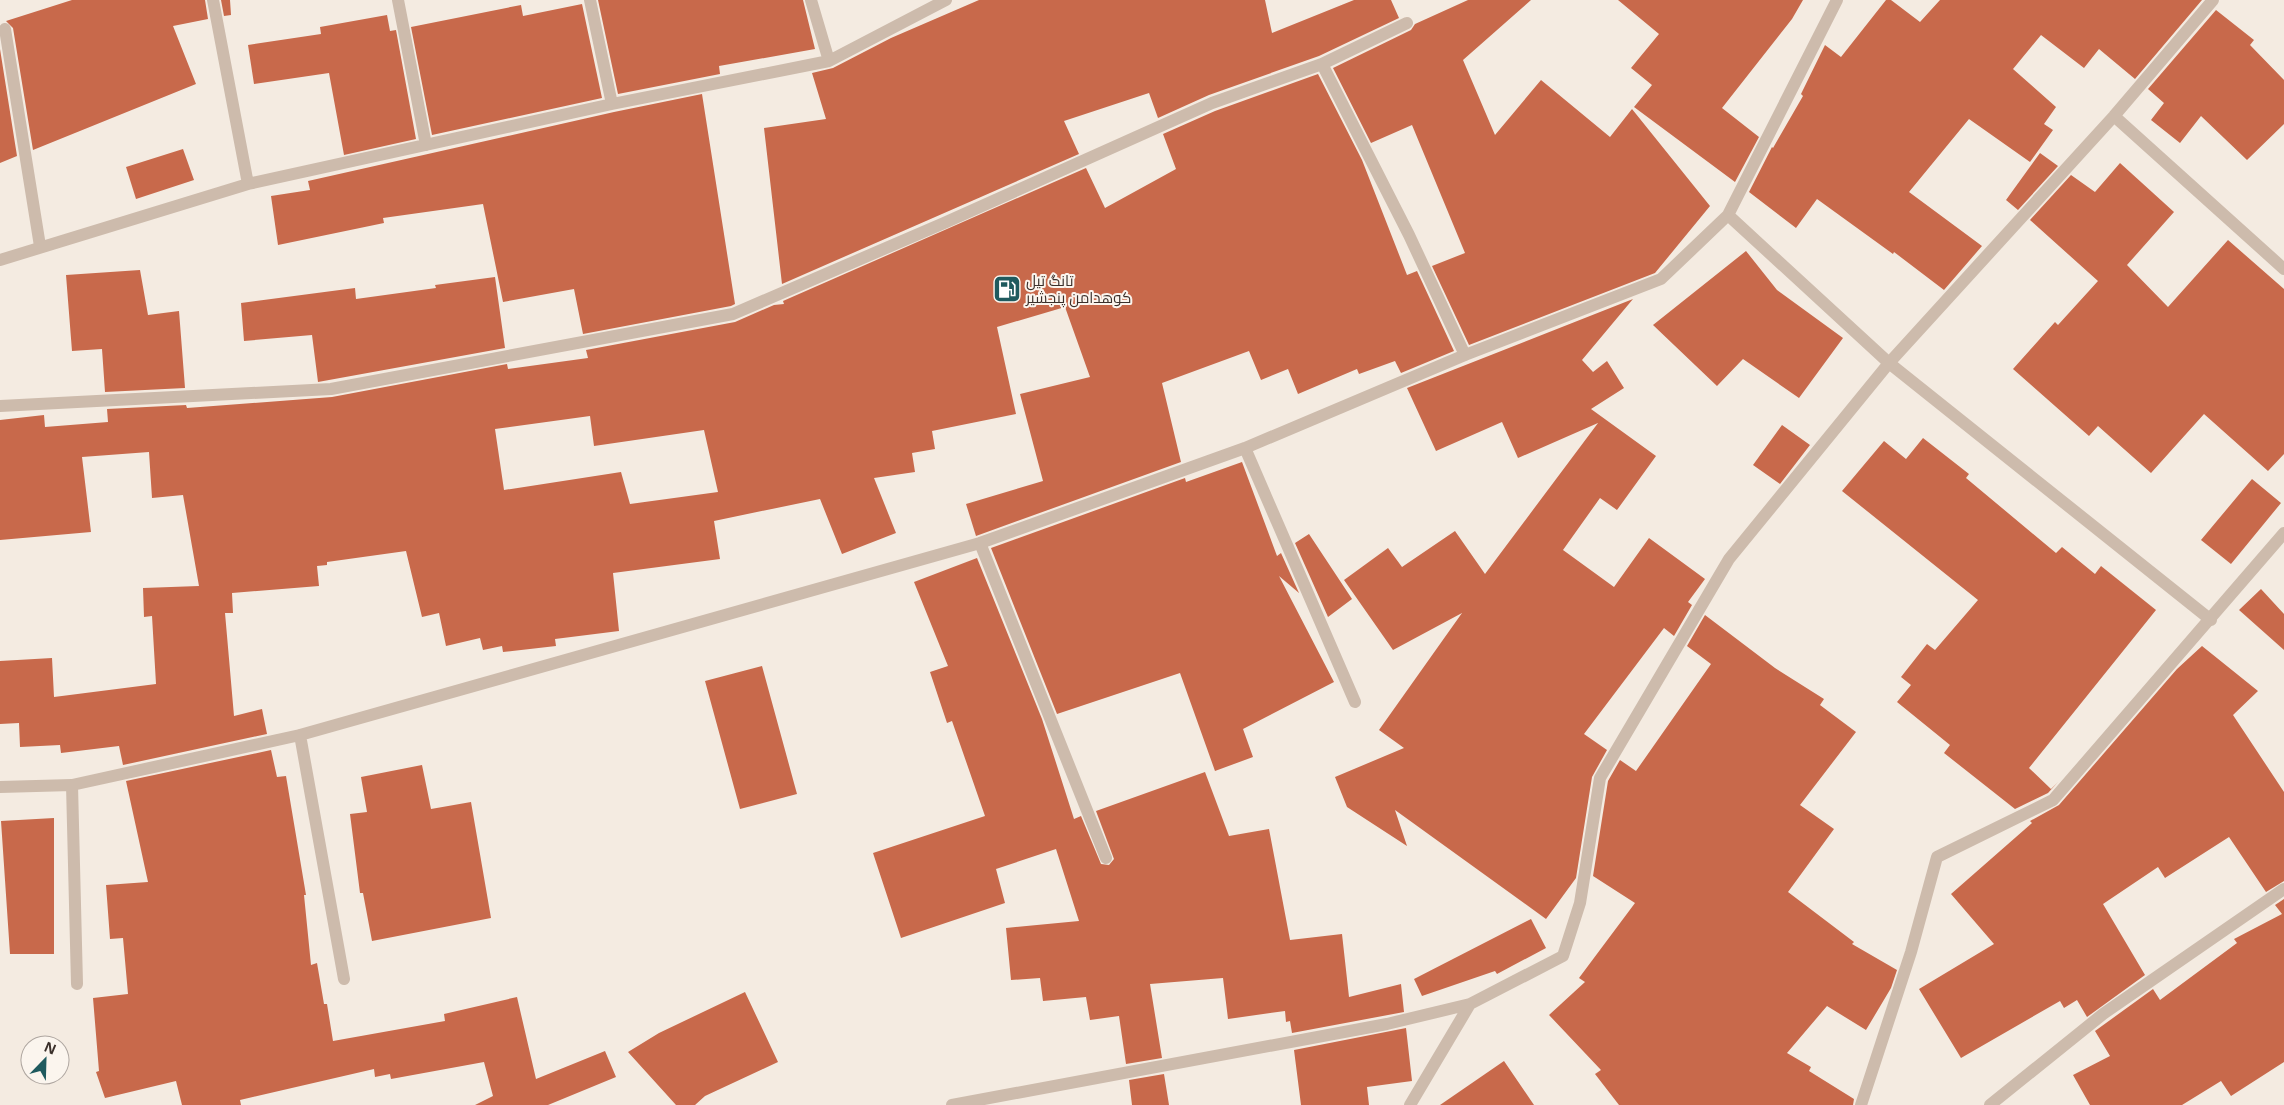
<svg xmlns="http://www.w3.org/2000/svg" width="2284" height="1105" font-family="'Open Sans',Cairo,sans-serif">
  <style>
    .building { fill: #c8694b; fill-rule: evenodd }
    .lines { fill: none; stroke-linecap: round; stroke-linejoin: round }
    .minor { stroke: #cdbbac; stroke-width: 12 }
    .labels { text-anchor: middle; dominant-baseline: central; stroke-width: 4; stroke-linejoin: round; paint-order: stroke }
    .poi-label { font-size: 15px; fill: #3b302b; stroke: #fbf5ee; text-anchor: start }
  </style>
  <rect width="100%" height="100%" fill="#f4ebe1"/>
  <path class="building" d="M 72,0 L 205,0 L 208,19 L 173,26 L 196,84 L 33,150 L 13,28 L 6,21 Z
    M 221,0 L 230,0 L 231,15 L 224,16 Z
    M 598,0 L 803,0 L 815,49 L 719,66 L 720,74 L 618,94 Z
    M 979,0 L 1265,0 L 1272,33 L 1354,0 L 1391,0 L 1399,18 L 1319,56 L 1209,95 L 1158,118 L 1149,93 L 1064,121 L 1079,154 L 782,284 L 764,128 L 826,119 L 812,73 L 833,68 L 891,38 Z
    M 1468,0 L 1531,0 L 1463,60 L 1495,135 L 1541,80 L 1610,137 L 1632,109 L 1710,206 L 1655,273 L 1469,345 L 1432,266 L 1465,253 L 1412,125 L 1371,143 L 1333,68 L 1411,30 L 1415,24 Z
    M 1618,0 L 1803,0 L 1792,19 L 1722,108 L 1759,137 L 1735,182 L 1634,107 L 1652,85 L 1631,68 L 1659,34 Z
    M 1886,0 L 1891,0 L 1920,22 L 1940,0 L 2202,0 L 2135,79 L 2099,49 L 2084,68 L 2041,35 L 2013,69 L 2056,107 L 2044,124 L 2053,130 L 2030,162 L 1969,119 L 1909,192 L 1982,246 L 1944,290 L 1894,252 L 1893,254 L 1817,199 L 1796,228 L 1749,192 L 1772,147 L 1773,148 L 1803,96 L 1801,94 L 1825,45 L 1841,57 Z
    M 582,4 L 602,98 L 432,135 L 411,27 L 521,5 L 523,16 Z
    M 2216,10 L 2254,40 L 2250,45 L 2284,80 L 2284,124 L 2247,160 L 2201,116 L 2180,143 L 2151,120 L 2164,103 L 2148,89 Z
    M 387,15 L 390,31 L 396,30 L 416,139 L 344,155 L 329,73 L 254,84 L 248,45 L 321,34 L 320,27 Z
    M 0,49 L 17,156 L 0,163 Z
    M 1318,74 L 1362,160 L 1407,275 L 1417,271 L 1454,351 L 1401,373 L 1395,361 L 1359,374 L 1357,369 L 1298,394 L 1288,369 L 1261,380 L 1249,351 L 1162,383 L 1181,462 L 976,536 L 966,504 L 1043,481 L 1020,394 L 1090,377 L 1065,307 L 997,327 L 1016,414 L 932,431 L 935,449 L 912,453 L 915,472 L 874,478 L 896,533 L 842,554 L 820,499 L 714,521 L 720,559 L 613,573 L 619,631 L 555,639 L 556,646 L 503,652 L 502,646 L 483,650 L 480,638 L 446,646 L 439,613 L 422,617 L 406,551 L 327,562 L 327,565 L 317,566 L 319,586 L 232,593 L 233,613 L 225,613 L 234,716 L 262,709 L 267,734 L 123,765 L 119,746 L 61,753 L 60,745 L 20,747 L 19,723 L 0,724 L 0,661 L 52,658 L 54,697 L 156,684 L 152,616 L 144,617 L 143,588 L 199,586 L 183,495 L 152,498 L 149,452 L 82,457 L 91,532 L 0,540 L 0,420 L 44,415 L 45,427 L 108,422 L 107,409 L 186,405 L 187,408 L 332,397 L 507,364 L 508,369 L 588,358 L 586,350 L 735,322 L 774,305 L 784,304 L 783,301 L 1086,168 L 1105,208 L 1176,169 L 1163,134 L 1215,111 ZM 590,416 L 594,446 L 704,430 L 718,492 L 630,504 L 621,472 L 504,490 L 495,429 Z
    M 702,94 L 735,304 L 731,306 L 583,334 L 574,289 L 503,302 L 483,204 L 383,218 L 384,223 L 278,245 L 271,196 L 310,190 L 308,181 L 614,112 Z
    M 183,149 L 194,180 L 136,199 L 126,167 Z
    M 2040,153 L 2058,166 L 2018,210 L 2006,200 Z
    M 2120,163 L 2174,212 L 2127,265 L 2168,307 L 2228,240 L 2284,289 L 2284,454 L 2268,471 L 2204,414 L 2151,473 L 2098,426 L 2089,436 L 2013,369 L 2055,322 L 2058,325 L 2098,281 L 2030,220 L 2071,175 L 2095,192 Z
    M 1746,251 L 1777,290 L 1843,338 L 1799,398 L 1743,359 L 1717,386 L 1653,325 Z
    M 140,270 L 148,315 L 179,311 L 185,388 L 105,392 L 102,349 L 72,351 L 66,275 Z
    M 495,277 L 505,348 L 318,382 L 312,335 L 244,341 L 241,303 L 355,288 L 356,299 L 436,288 L 435,285 Z
    M 1633,299 L 1582,360 L 1593,372 L 1607,361 L 1624,388 L 1591,409 L 1656,456 L 1617,510 L 1600,498 L 1563,550 L 1614,587 L 1649,538 L 1705,579 L 1688,602 L 1692,605 L 1674,636 L 1664,628 L 1584,734 L 1607,750 L 1592,777 L 1576,878 L 1546,919 L 1395,810 L 1407,846 L 1347,807 L 1335,777 L 1404,748 L 1379,730 L 1462,613 L 1393,650 L 1344,580 L 1388,548 L 1402,567 L 1455,531 L 1485,574 L 1598,423 L 1518,458 L 1502,422 L 1436,451 L 1407,388 Z
    M 1782,425 L 1810,445 L 1780,484 L 1753,465 Z
    M 1923,438 L 1969,474 L 1966,478 L 2056,553 L 2062,547 L 2095,574 L 2101,566 L 2156,610 L 2029,768 L 2051,789 L 2058,782 L 2048,793 L 2015,809 L 1944,753 L 1950,745 L 1897,702 L 1911,685 L 1901,677 L 1927,644 L 1935,650 L 1978,600 L 1842,491 L 1884,441 L 1906,459 Z
    M 1242,462 L 1277,556 L 1281,553 L 1299,593 L 1279,576 L 1334,682 L 1243,729 L 1253,757 L 1215,771 L 1180,673 L 1057,714 L 991,548 L 1185,478 L 1186,482 Z
    M 2252,479 L 2281,503 L 2231,564 L 2201,540 Z
    M 1309,534 L 1352,599 L 1328,617 L 1295,543 Z
    M 977,558 L 1042,719 L 1074,819 L 1081,816 L 1101,864 L 1109,865 L 1114,859 L 1096,811 L 1205,772 L 1229,836 L 1269,829 L 1290,940 L 1342,934 L 1349,997 L 1401,984 L 1404,1012 L 1292,1033 L 1290,1021 L 1286,1022 L 1285,1011 L 1228,1019 L 1223,978 L 1150,984 L 1162,1058 L 1126,1064 L 1119,1016 L 1090,1020 L 1086,997 L 1043,1001 L 1040,978 L 1011,980 L 1006,928 L 1079,921 L 1056,849 L 996,869 L 1005,903 L 901,938 L 873,853 L 985,816 L 952,721 L 947,723 L 930,672 L 948,666 L 914,582 Z
    M 2261,589 L 2284,614 L 2284,650 L 2239,610 Z
    M 1705,615 L 1775,668 L 1824,699 L 1820,705 L 1856,732 L 1800,805 L 1834,829 L 1788,892 L 1854,942 L 1852,944 L 1897,970 L 1891,988 L 1866,1030 L 1827,1006 L 1787,1053 L 1811,1067 L 1809,1071 L 1854,1099 L 1853,1105 L 1619,1105 L 1595,1074 L 1601,1070 L 1549,1015 L 1585,982 L 1579,978 L 1635,903 L 1593,876 L 1608,781 L 1620,760 L 1636,771 L 1711,664 L 1687,646 Z
    M 2202,646 L 2258,691 L 2233,715 L 2284,792 L 2284,881 L 2266,892 L 2229,837 L 2165,878 L 2158,867 L 2103,904 L 2145,975 L 2087,1017 L 2077,1000 L 2064,1008 L 2060,1001 L 1961,1058 L 1919,989 L 1994,944 L 1951,894 L 2032,823 L 2030,821 L 2059,805 L 2177,669 Z
    M 762,666 L 797,794 L 740,809 L 705,681 Z
    M 271,750 L 277,777 L 286,776 L 306,895 L 304,895 L 311,965 L 317,963 L 324,1004 L 327,1004 L 333,1041 L 445,1021 L 444,1014 L 517,997 L 536,1079 L 605,1051 L 616,1077 L 548,1105 L 475,1105 L 493,1096 L 484,1062 L 391,1079 L 390,1074 L 375,1077 L 374,1069 L 240,1100 L 241,1105 L 182,1105 L 176,1081 L 105,1098 L 96,1072 L 99,1071 L 93,998 L 128,994 L 123,938 L 110,939 L 106,885 L 148,882 L 126,781 Z
    M 422,765 L 431,809 L 471,802 L 491,918 L 372,941 L 363,893 L 360,893 L 350,814 L 367,812 L 361,777 Z
    M 54,818 L 54,954 L 10,954 L 1,821 Z
    M 2284,899 L 2284,1062 L 2231,1096 L 2221,1081 L 2182,1105 L 2090,1105 L 2073,1075 L 2110,1056 L 2095,1031 L 2153,989 L 2160,1000 L 2237,943 L 2234,939 L 2282,914 L 2275,905 Z
    M 1531,919 L 1546,948 L 1497,974 L 1495,971 L 1422,996 L 1414,979 Z
    M 745,992 L 778,1062 L 705,1096 L 695,1105 L 676,1105 L 628,1052 L 659,1033 Z
    M 1406,1028 L 1412,1081 L 1367,1087 L 1369,1105 L 1301,1105 L 1294,1050 Z
    M 1504,1061 L 1534,1105 L 1440,1105 Z
    M 1164,1074 L 1169,1105 L 1132,1105 L 1129,1080 Z"/>
  <g class="lines">
    <path class="minor" d="M 213,0 L 248,184
      M 398,0 L 426,145
      M 590,0 L 612,104
      M 811,0 L 829,61
      M 5,29 L 40,246
      M 1322,64 L 1409,235 L 1465,355
      M 2114,116 L 2284,269
      M 1728,215 L 1889,363 L 2211,620
      M 0,260 L 248,184 L 612,104 L 829,61 L 946,0
      M 0,406 L 331,389 L 733,314 L 944,223 L 1212,103 L 1322,64 L 1407,23
      M 1245,448 L 1355,702
      M 980,543 L 1106,858
      M 300,735 L 344,979
      M 72,785 L 77,984
      M 0,787 L 72,785 L 300,735 L 980,543 L 1245,448 L 1465,355 L 1661,279 L 1728,215 L 1837,0
      M 952,1105 L 1387,1024 L 1470,1004 L 1563,956 L 1580,903 L 1600,778 L 1729,559 L 1889,363 L 2114,116 L 2213,0
      M 1410,1105 L 1470,1004
      M 1861,1105 L 1911,952 L 1937,857 L 2053,800 L 2284,533
      M 1990,1105 L 2103,1014 L 2284,889"/>
  </g>
  <defs>
    <g id="fuel-square" transform="scale(1.4375)"><rect x="-9" y="-9" width="18" height="18" rx="4" fill="#1f5a5e" stroke="#fbf5ee"/><path d="M-5.5-6h7V0h2V4h1.3V-2.5L3-4.5l.8-.8L6-3V5H2.5V1h-1V6h-7ZM-4.2-4.7v3.2H.2V-4.7Z" fill="#fff"/></g>
  </defs>
  <g fill-rule="evenodd">
    <use href="#fuel-square" x="1007" y="289"/>
  </g>
  <g class="labels">
    <g class="poi-label">
      <text x="1026" y="280">تانگ تیل<tspan x="1026" dy="17">کوهدامن پنجشیر</tspan></text>
    </g>
  </g>
  <g transform="translate(45 1060) rotate(23)"><circle r="24" fill="#fbf5ee" stroke="#aea6a0"/>
  <path d="M0-4L9 19L0 12L-9 19Z" fill="#1f5a5e"/>
  <text y="-8" font-size="14" font-weight="bold" text-anchor="middle" fill="#3b302b">N</text>
  </g>
</svg>
